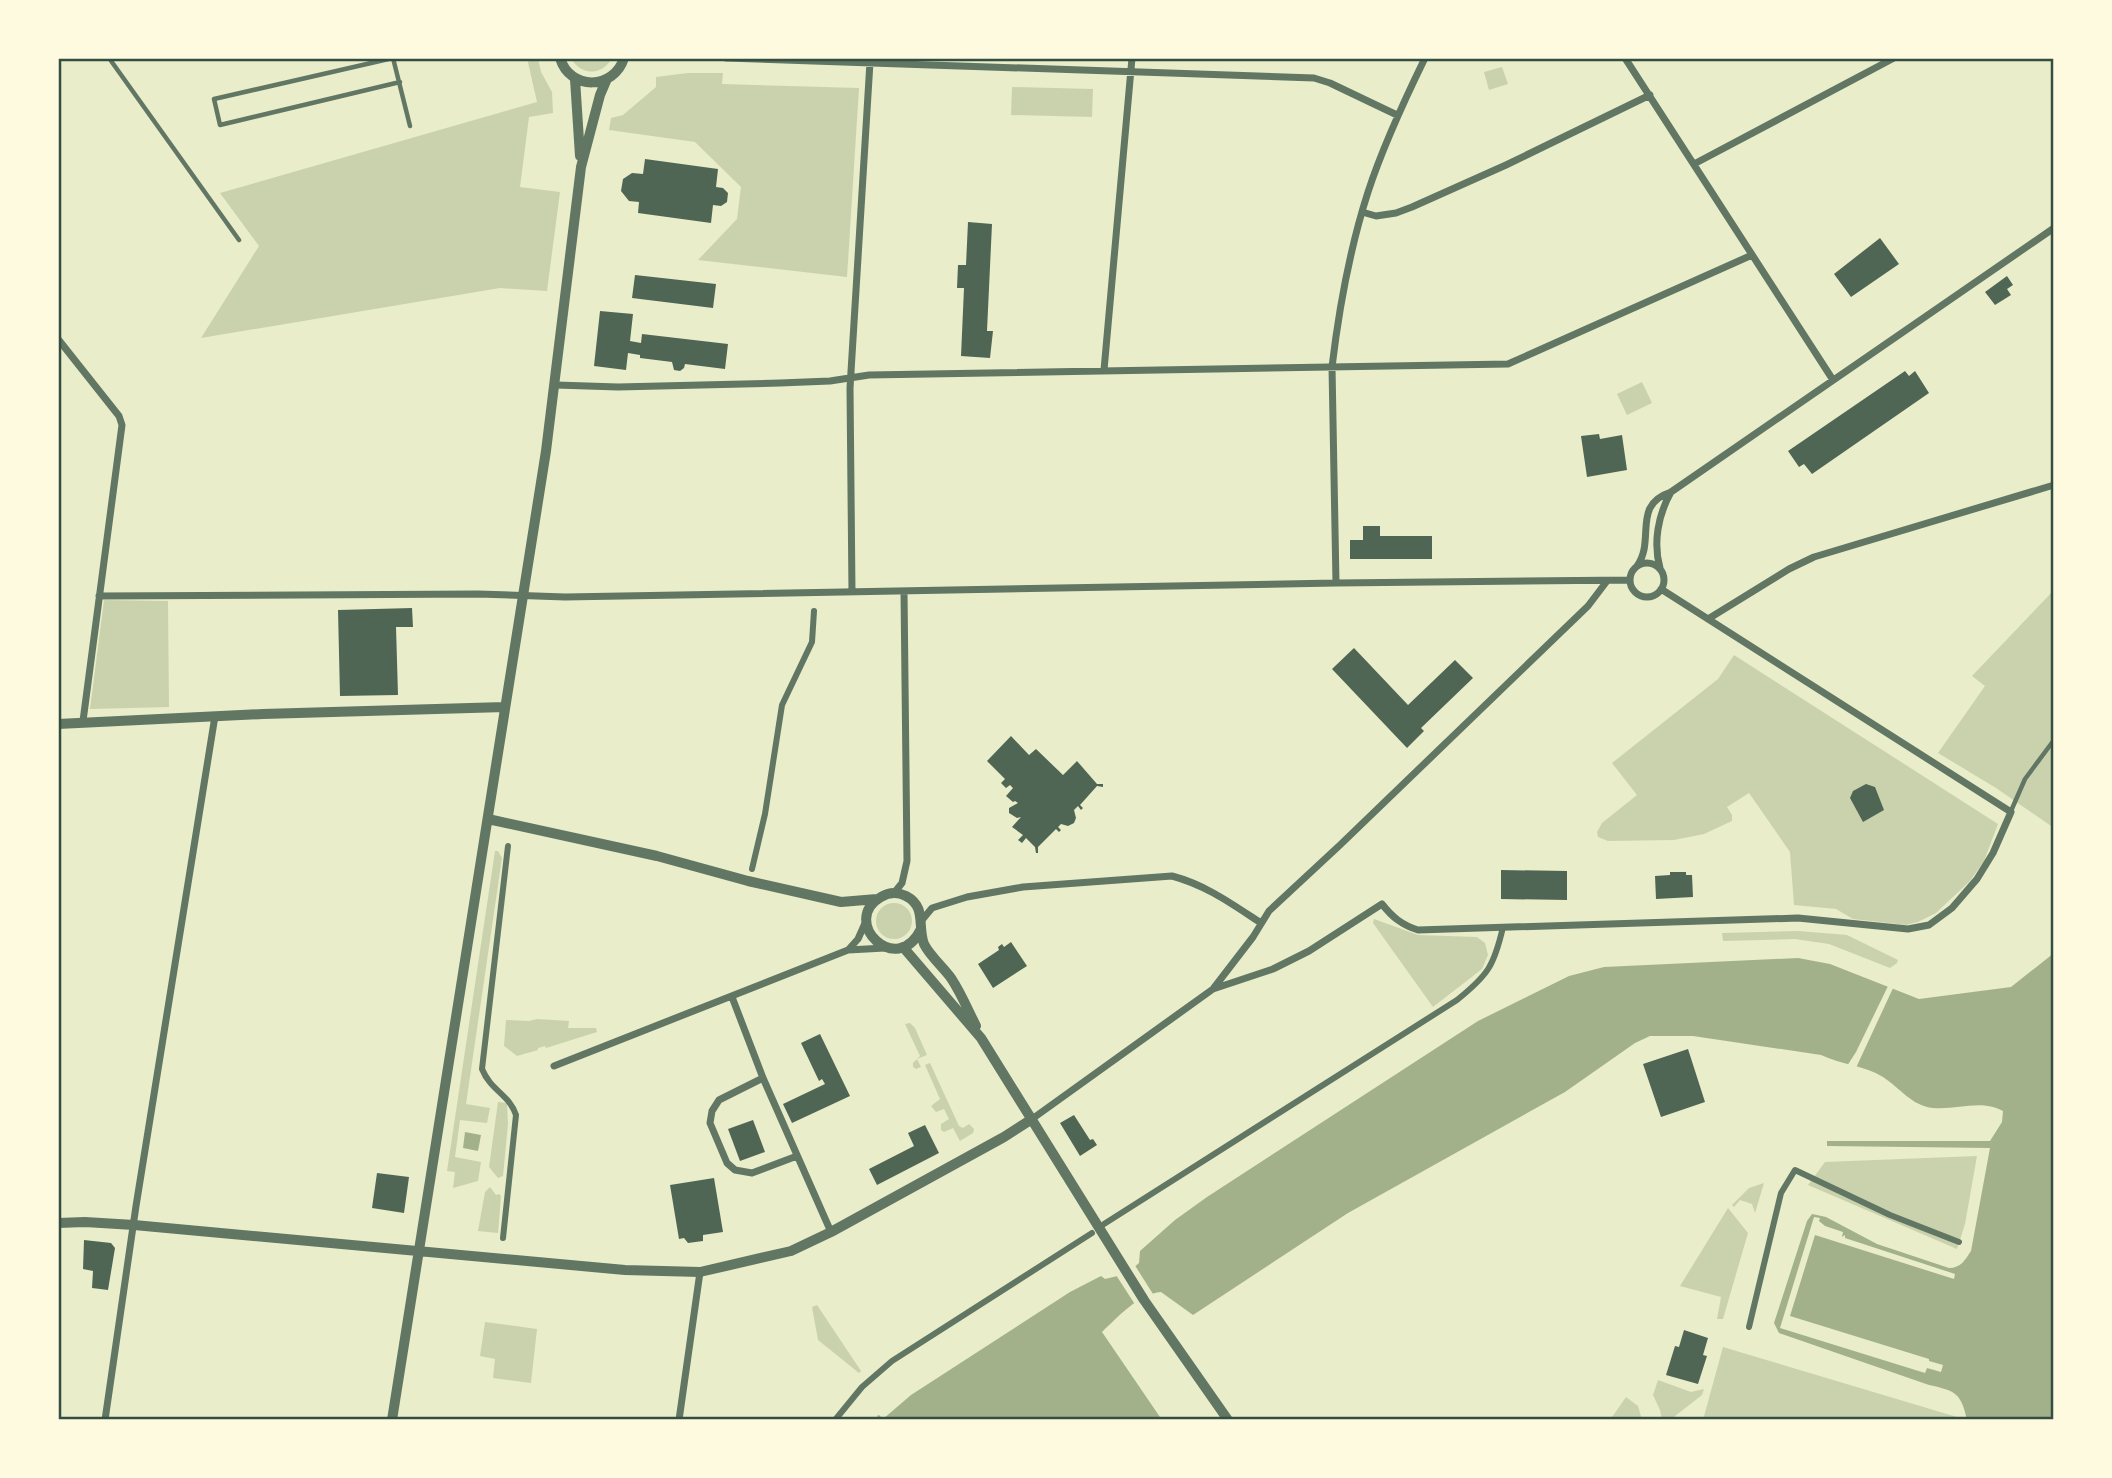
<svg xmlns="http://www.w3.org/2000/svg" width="2112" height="1478" font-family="'PT Serif',serif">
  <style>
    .green { fill: #cad2ad }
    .water { fill: #a3b18a }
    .pier { fill: #e9edc9 }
    .building { fill: #4f6655 }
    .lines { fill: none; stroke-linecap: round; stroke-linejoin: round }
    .service { stroke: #617663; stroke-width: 4.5 }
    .pedestrian { stroke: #617663; stroke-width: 6 }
    .minor { stroke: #617663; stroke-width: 7 }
    .tertiary { stroke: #617663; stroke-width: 10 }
    .neatline { fill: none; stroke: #344e41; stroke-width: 2.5 }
  </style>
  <rect width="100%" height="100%" fill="#e9edc9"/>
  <path class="green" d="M 527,58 L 538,58 L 541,72 L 552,92 L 553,113 L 529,117 L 520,187 L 560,192 L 547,291 L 500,288 L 201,338 L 259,246 L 220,193 L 537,102 Z
    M 571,58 L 612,58 C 602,76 581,76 571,58 Z
    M 1502,67 L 1508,84 L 1489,90 L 1484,72 Z
    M 688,73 L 723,73 L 722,84 L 859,88 L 847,277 L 698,260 L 737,219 L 741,187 L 695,142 L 609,130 L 611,118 L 623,115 L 656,87 L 656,77 Z
    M 1012,87 L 1093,89 L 1092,117 L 1011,115 Z
    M 1642,382 L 1652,403 L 1627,415 L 1617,394 Z
    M 2054,590 L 2054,828 L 1996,788 L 1938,753 L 1985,686 L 1972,676 Z
    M 104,600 L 168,601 L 169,707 L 90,709 Z
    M 1734,655 L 1998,824 L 1984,861 L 1970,881 L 1936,913 L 1918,922 L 1906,925 L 1853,919 L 1836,909 L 1794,905 L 1790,852 L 1749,793 L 1727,807 L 1732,815 L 1732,821 L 1704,834 L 1674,840 L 1608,841 L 1598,837 L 1597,832 L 1602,823 L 1637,795 L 1612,763 L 1718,679 Z
    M 495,851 L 498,851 L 502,858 L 466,1104 L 490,1108 L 487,1123 L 460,1120 L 455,1157 L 481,1162 L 478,1181 L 453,1188 L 455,1172 L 447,1171 Z
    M876 921a18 18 0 1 1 36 0a18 18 0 1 1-36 0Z
    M 1374,919 L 1418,935 L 1477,937 L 1485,943 L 1488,955 L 1482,969 L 1433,1007 L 1373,923 Z
    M 1798,931 L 1847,935 L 1898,960 L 1897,963 L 1890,968 L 1829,944 L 1795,939 L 1723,941 L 1722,933 Z
    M 537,1019 L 569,1021 L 568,1028 L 596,1028 L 597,1032 L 546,1048 L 545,1046 L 538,1048 L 538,1050 L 517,1056 L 504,1046 L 506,1020 L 529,1021 Z
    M 910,1023 L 915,1028 L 927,1055 L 917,1059 L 921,1067 L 916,1069 L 913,1067 L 913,1063 L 920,1056 L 905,1024 Z
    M 930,1063 L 959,1126 L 963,1128 L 969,1124 L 974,1129 L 973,1133 L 960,1141 L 953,1128 L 944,1132 L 941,1130 L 941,1124 L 949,1119 L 944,1109 L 936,1112 L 931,1106 L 940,1099 L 925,1065 Z
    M 498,1102 L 507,1103 L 508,1124 L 503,1176 L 498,1178 L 489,1167 Z
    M 1977,1156 L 1965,1224 L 1957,1249 L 1808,1185 L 1825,1162 Z
    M 1764,1183 L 1755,1213 L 1752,1204 L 1740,1200 L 1734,1207 L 1732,1205 L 1749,1188 Z
    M 490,1187 L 496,1195 L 499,1194 L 501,1196 L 498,1233 L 478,1231 L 485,1192 Z
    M 1728,1208 L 1748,1233 L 1723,1319 L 1717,1319 L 1721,1297 L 1680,1286 Z
    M 817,1305 L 861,1371 L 859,1373 L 818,1340 L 812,1307 Z
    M 485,1322 L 537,1329 L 531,1383 L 493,1378 L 495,1359 L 480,1356 Z
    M 1723,1347 L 1753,1356 L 1967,1420 L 1703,1420 Z
    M 1658,1380 L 1691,1392 L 1704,1389 L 1702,1395 L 1670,1420 L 1662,1420 L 1660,1410 L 1653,1395 Z
    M 1626,1397 L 1638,1406 L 1642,1420 L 1610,1420 Z"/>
  <path class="water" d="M 2054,953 L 2054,1420 L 1967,1420 C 1961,1393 1956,1391 1929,1385 L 1779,1333 L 1774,1323 L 1807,1221 L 1812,1214 L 1826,1217 L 1877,1244 L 1949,1268 C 1961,1268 1965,1260 1971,1251 L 1990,1148 L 1827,1146 L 1827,1141 L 1990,1141 L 2002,1122 L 2003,1111 C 1981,1099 1958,1110 1933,1108 C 1912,1106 1900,1088 1883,1077 C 1864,1065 1842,1065 1821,1055 L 1693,1036 L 1650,1036 L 1635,1043 L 1565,1092 L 1348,1213 L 1193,1315 L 1161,1292 C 1138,1294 1118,1317 1102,1332 L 1162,1420 L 881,1420 L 877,1416 L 879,1415 L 883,1419 L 911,1395 L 1070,1292 L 1101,1276 L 1105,1279 L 1126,1274 L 1139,1263 L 1140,1251 L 1175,1220 L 1207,1197 L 1478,1021 L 1569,976 L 1604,967 L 1798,958 L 1830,964 L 1919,999 L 2011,987 Z
    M 465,1132 L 481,1135 L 478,1151 L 463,1148 Z"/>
  <path class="pier" d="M 1889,984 L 1894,986 L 1855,1070 L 1842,1068 L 1847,1066 L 1856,1052 Z
    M 1814,1217 L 1820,1218 L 1819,1221 L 1825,1226 L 1843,1232 L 1842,1237 L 1845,1235 L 1845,1238 L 1955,1274 L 1954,1279 L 1815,1235 L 1790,1316 L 1929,1359 L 1929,1361 L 1943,1365 L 1941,1372 L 1927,1368 L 1925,1373 L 1780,1328 Z
    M 1134,1264 L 1153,1294 L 1136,1306 L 1116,1275 Z"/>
  <path class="building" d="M 645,159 L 718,169 L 716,187 L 723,188 L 728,193 L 727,202 L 721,206 L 713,205 L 711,223 L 638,213 L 639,202 L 629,201 L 621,191 L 623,179 L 632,173 L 643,174 Z
    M 968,222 L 992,224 L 987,331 L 993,331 L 990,358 L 961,356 L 964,288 L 957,288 L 958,265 L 966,265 Z
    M 1880,238 L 1899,264 L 1851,297 L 1834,274 Z
    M 635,275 L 716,284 L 713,308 L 632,298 Z
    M 2007,276 L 2013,285 L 2007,289 L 2011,295 L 1995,305 L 1985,292 Z
    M 600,311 L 633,314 L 630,341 L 641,343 L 642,334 L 728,344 L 725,369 L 685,364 L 684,368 L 680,371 L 674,370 L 672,362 L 640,358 L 640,355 L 628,353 L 626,370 L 594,366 Z
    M 1905,371 L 1909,376 L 1915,371 L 1929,393 L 1812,474 L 1804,464 L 1799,467 L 1788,451 Z
    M 1599,434 L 1600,439 L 1622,435 L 1627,470 L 1587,477 L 1581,436 Z
    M 1363,526 L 1380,526 L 1380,536 L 1432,536 L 1432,559 L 1350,559 L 1350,540 L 1363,540 Z
    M 412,608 L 413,627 L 396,627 L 398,695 L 340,696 L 338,610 Z
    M 1354,648 L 1408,705 L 1455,660 L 1473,678 L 1421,728 L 1424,731 L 1407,748 L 1332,669 Z
    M 1011,736 L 1029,755 L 1036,749 L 1063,775 L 1077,761 L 1097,784 L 1103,784 L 1103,787 L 1097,786 L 1080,805 L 1083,808 L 1081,810 L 1078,806 L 1074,810 L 1076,818 L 1074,823 L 1068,826 L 1061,824 L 1058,827 L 1061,830 L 1059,832 L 1056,829 L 1038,847 L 1038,853 L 1036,853 L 1035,847 L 1026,838 L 1022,843 L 1018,840 L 1023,835 L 1012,827 L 1021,817 L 1017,818 L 1009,813 L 1009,808 L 1018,803 L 1015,801 L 1013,802 L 1006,796 L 1013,788 L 1010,785 L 1006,788 L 1001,783 L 1005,779 L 987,761 Z
    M 1866,784 L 1875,787 L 1884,810 L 1863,822 L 1850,798 L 1853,791 Z
    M 1501,870 L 1567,871 L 1567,900 L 1501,899 Z
    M 1670,872 L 1686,872 L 1686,875 L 1692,875 L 1693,897 L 1656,899 L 1655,876 L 1670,875 Z
    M 1011,942 L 1027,966 L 993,988 L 978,964 L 999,950 L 998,947 L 1002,944 L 1004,947 Z
    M 820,1034 L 850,1096 L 792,1123 L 783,1104 L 825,1084 L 822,1079 L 819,1081 L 801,1043 Z
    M 1688,1049 L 1705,1102 L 1661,1117 L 1643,1064 Z
    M 1074,1115 L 1090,1140 L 1093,1139 L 1097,1145 L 1080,1156 L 1060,1123 Z
    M 753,1120 L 765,1152 L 740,1161 L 728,1129 Z
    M 925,1125 L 939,1153 L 877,1185 L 869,1169 L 914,1146 L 908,1133 Z
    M 377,1173 L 409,1177 L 404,1213 L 372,1208 Z
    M 714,1178 L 723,1232 L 703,1235 L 703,1241 L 688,1243 L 684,1238 L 679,1239 L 670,1185 Z
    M 84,1240 L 111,1243 L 115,1248 L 108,1290 L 92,1288 L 93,1271 L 83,1269 Z
    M 1684,1330 L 1708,1338 L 1703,1355 L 1707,1356 L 1698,1384 L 1666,1375 L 1675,1346 L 1679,1347 Z"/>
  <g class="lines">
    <path class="service" d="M 109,58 L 239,240
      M 400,82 L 220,125 L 214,99 L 393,58 L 410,126
      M 2011,811 L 2025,779 L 2054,740"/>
    <path class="pedestrian" d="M 752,869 L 765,814 L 782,705 L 812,642 L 814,611
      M 1104,1224 L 1457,1000 C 1488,975 1494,966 1503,927
      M 503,1238 L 516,1115 C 509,1094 491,1091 482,1069 L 508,846
      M 1749,1327 L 1781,1193 L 1795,1170 L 1890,1215 L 1959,1242
      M 835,1420 L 862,1387 L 892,1361 L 1092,1233"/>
    <path class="minor" d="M 726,58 L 1314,78 L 1330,83 L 1397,115
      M 1625,58 L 1833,380
      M 1694,164 L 1894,58
      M 1362,212 L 1376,216 L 1396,213 L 1412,207 L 1506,165 L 1650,95
      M 58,339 L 119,416 L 122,425 L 83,721
      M 1104,370 L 1132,58
      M 556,385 L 618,387 L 780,383 L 830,381 L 869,375 L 1508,364 L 1752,255
      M1630 580a17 17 0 1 1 34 0a17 17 0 1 1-34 0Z
      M 1637,566 C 1656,540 1631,505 1671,492 L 2054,228
      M 1660,568 C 1653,543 1658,515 1671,492
      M 1336,583 L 1332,367 C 1339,308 1350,248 1368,192 C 1383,146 1404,101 1425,58
      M 852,592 L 850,388 L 870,62
      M 99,596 L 478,594 L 565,597 L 1336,583 L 1630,580
      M 1708,619 L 1789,569 L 1814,557 L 2054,485
      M 894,893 L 902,883 L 907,861 L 904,591
      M 922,920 L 932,908 L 967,897 L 1023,887 L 1172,876 C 1206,885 1232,904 1261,923
      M 849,949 L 858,939 L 866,921
      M 1213,989 L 1273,969 L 1309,951 L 1382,904 C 1392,917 1402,925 1418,930 L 1798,918 L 1908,929 L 1929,925 L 1952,908 L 1977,879 L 1993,853 L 2011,812 L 1661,589
      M 732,997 L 763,1078 L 831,1232
      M 554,1066 L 848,950 L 885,948
      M 763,1078 L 719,1100 L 712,1111 L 710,1123 L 727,1163 L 735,1170 L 752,1173 L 797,1156
      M 1032,1119 L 1213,989 L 1253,937 L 1269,911 L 1340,845 L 1588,606 L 1607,581
      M 105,1420 L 136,1206 L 215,716
      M 679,1420 L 700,1272"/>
    <path class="tertiary" d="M 560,58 C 570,91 614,90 624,58
      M 575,79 L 580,156
      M 58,724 L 263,714 L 505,707
      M 488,819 L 657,856 L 748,881 L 841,902 L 877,899
      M 921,929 C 897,979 839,921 881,897 C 889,892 898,892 906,896 C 927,907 917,926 924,944 C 930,956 943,967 951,978 C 961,993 968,1010 976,1026
      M 903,947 L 981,1038 L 1144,1300 L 1228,1420
      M 58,1223 L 85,1222 L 134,1225 L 625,1270 L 700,1272 L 791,1251 L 831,1232 L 1004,1137 L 1032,1119
      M 392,1420 L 546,451 L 581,167 L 600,95 L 606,81"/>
  </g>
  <rect width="2112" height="1478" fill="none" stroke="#fefae0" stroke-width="119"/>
  <rect x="60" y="60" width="1992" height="1358" class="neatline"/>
</svg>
